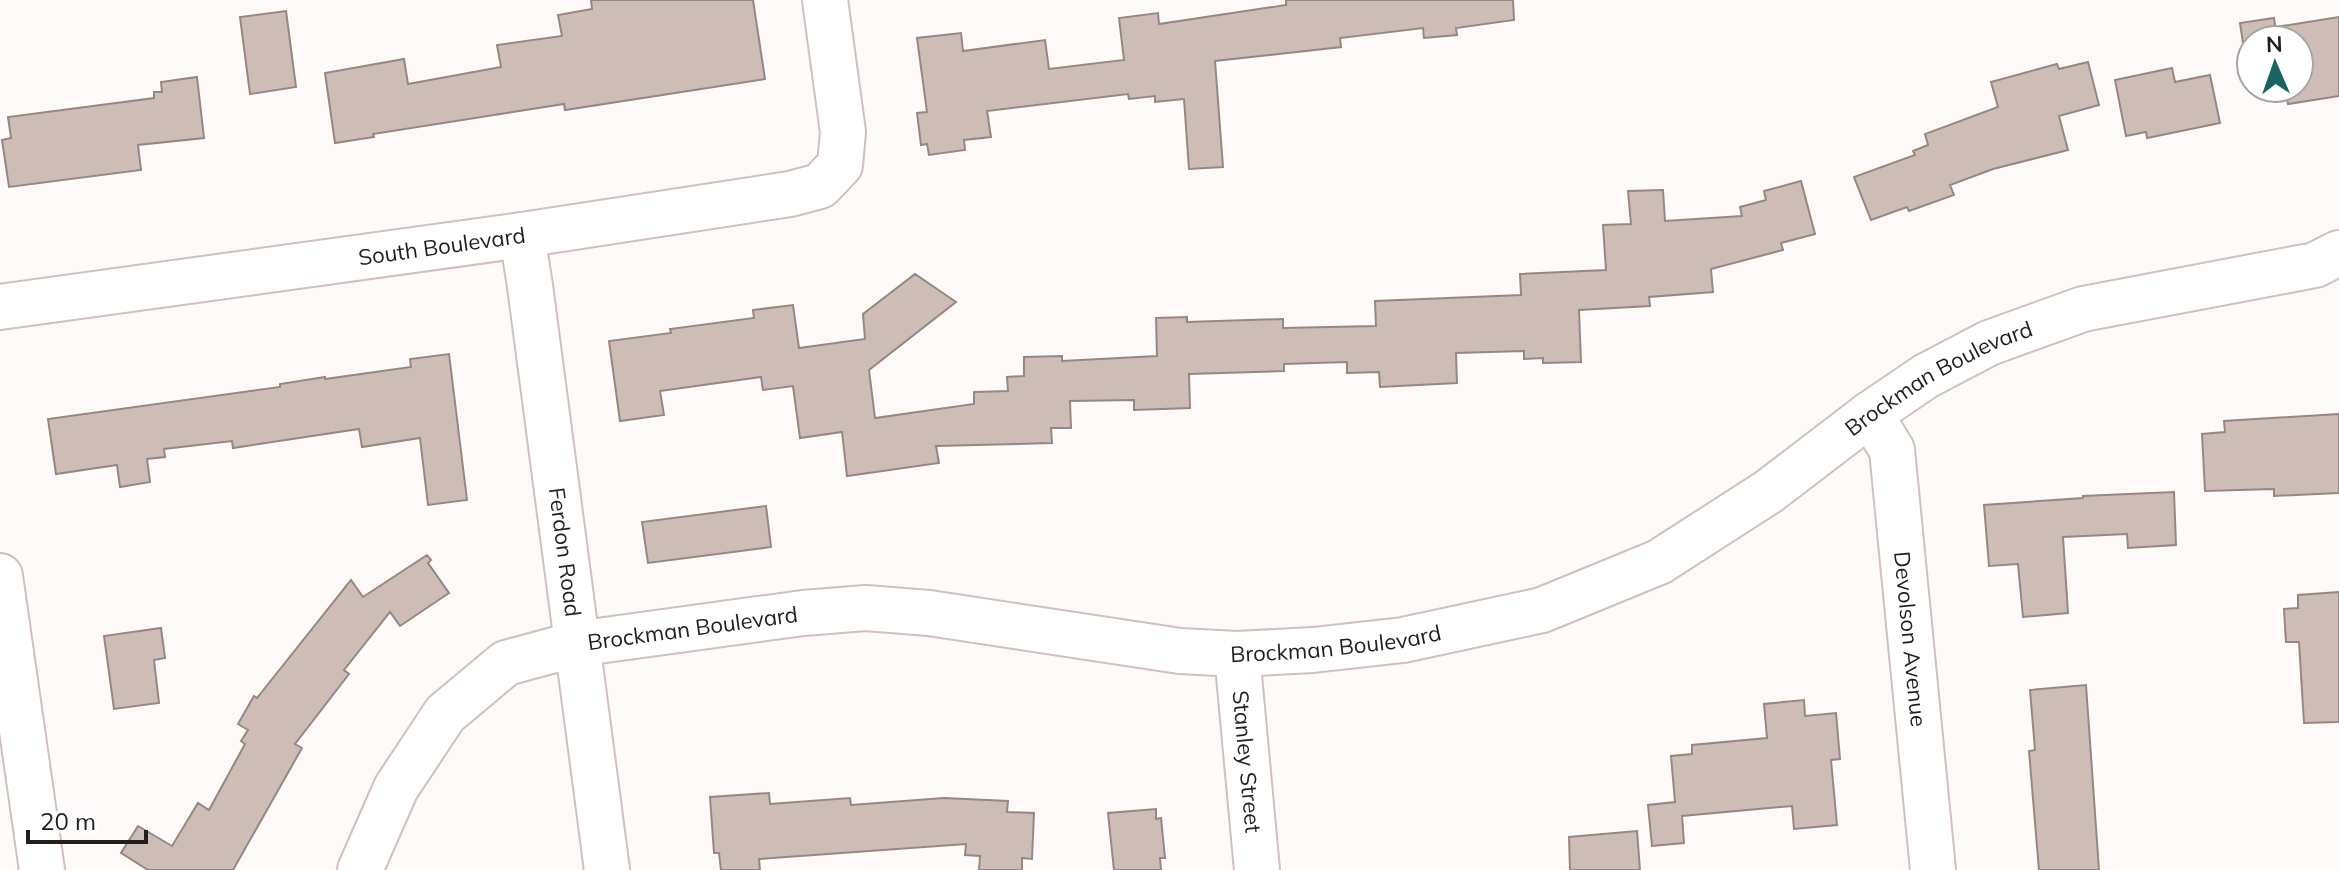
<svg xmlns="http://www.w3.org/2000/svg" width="2339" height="870" font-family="Mulish,sans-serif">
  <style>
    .building { fill: #cebdb7; stroke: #978782; stroke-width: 2 }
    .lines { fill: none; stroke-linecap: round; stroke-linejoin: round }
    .minor-casing { stroke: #d1c0bb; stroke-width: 48 }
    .minor { stroke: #fff; stroke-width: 44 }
    .labels { text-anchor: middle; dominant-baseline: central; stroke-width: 6; stroke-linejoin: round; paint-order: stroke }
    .street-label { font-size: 22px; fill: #231d1b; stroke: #fff }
  </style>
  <rect width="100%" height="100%" fill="#fefaf9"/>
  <path class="building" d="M 591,0 L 753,0 L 765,79 L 565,110 L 564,104 L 373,134 L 374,137 L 335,143 L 325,73 L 404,59 L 408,84 L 501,67 L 497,45 L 562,36 L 558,15 L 592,9 Z
    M 1286,0 L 1513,0 L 1514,20 L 1456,28 L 1457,35 L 1424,38 L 1423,28 L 1340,38 L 1341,47 L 1215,61 L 1223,167 L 1189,169 L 1184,99 L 1155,102 L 1155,96 L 1129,99 L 1128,94 L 987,111 L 991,137 L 964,140 L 965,150 L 929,155 L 927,144 L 921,145 L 917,113 L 927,112 L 917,38 L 961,33 L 963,51 L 1045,40 L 1049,69 L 1124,60 L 1119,18 L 1158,13 L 1159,24 L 1286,5 Z
    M 286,11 L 296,87 L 250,94 L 240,17 Z
    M 2339,17 L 2339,96 L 2288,104 L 2285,88 L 2299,88 L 2299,40 L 2278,40 L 2276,27 Z
    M 2274,18 L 2277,40 L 2251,40 L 2251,55 L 2245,56 L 2240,23 Z
    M 2088,62 L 2099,105 L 2059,116 L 2068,150 L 1993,169 L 1950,185 L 1954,195 L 1909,211 L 1907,207 L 1871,220 L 1854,177 L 1915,155 L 1913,151 L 1928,145 L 1925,134 L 1998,107 L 1991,82 L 2057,64 L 2059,69 Z
    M 2172,68 L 2175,82 L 2210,75 L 2220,123 L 2147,138 L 2146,132 L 2126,136 L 2115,80 Z
    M 197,77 L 204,138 L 138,145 L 141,170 L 9,187 L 2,140 L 11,138 L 8,117 L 154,98 L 154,92 L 162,92 L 161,82 Z
    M 1801,181 L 1815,234 L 1781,243 L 1783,250 L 1711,269 L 1713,292 L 1649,297 L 1650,306 L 1579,310 L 1581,362 L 1543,363 L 1543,358 L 1524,359 L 1524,351 L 1456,353 L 1457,383 L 1380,387 L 1379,372 L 1347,373 L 1347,362 L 1284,364 L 1284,371 L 1189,374 L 1190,408 L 1134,410 L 1134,400 L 1070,401 L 1071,428 L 1051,428 L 1052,443 L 936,446 L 939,463 L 847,476 L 842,432 L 800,438 L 793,386 L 763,390 L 761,377 L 660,391 L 664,415 L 620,421 L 609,341 L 671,333 L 670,329 L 754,318 L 753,310 L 793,305 L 799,348 L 865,339 L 863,314 L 915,274 L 956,302 L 869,370 L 875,418 L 974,404 L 974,392 L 1008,391 L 1007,377 L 1024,376 L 1024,357 L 1062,356 L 1062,361 L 1157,356 L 1156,318 L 1187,317 L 1187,322 L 1283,319 L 1283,328 L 1376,326 L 1375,301 L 1521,295 L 1520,274 L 1606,270 L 1603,225 L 1631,224 L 1628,191 L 1663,190 L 1665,221 L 1742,216 L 1740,207 L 1766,200 L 1764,191 Z
    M 449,354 L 467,500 L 428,505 L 420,438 L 362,447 L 359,429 L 233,448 L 232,441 L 164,449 L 165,457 L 147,459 L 150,482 L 120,487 L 117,465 L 56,474 L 48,419 L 280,387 L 280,384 L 325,377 L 325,379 L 411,367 L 410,359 Z
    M 2339,414 L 2339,493 L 2274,496 L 2274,489 L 2205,491 L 2202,434 L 2225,432 L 2224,421 Z
    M 2174,492 L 2176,545 L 2128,548 L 2127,534 L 2063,537 L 2068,613 L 2023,617 L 2018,564 L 1989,566 L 1984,505 L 2083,498 L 2083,496 Z
    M 766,506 L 771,547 L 648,563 L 642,522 Z
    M 427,555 L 431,560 L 428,563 L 449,593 L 400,626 L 390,612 L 344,670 L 349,674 L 295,744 L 302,748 L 233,870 L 148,870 L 121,853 L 138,826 L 172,846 L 198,803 L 209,810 L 245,744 L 241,741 L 248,730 L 238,724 L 254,696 L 257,698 L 351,580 L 363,597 Z
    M 2339,592 L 2339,722 L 2304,723 L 2299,642 L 2286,642 L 2284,609 L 2298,608 L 2298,595 Z
    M 161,628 L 165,658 L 154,660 L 159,703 L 114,709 L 104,636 Z
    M 2086,685 L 2099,870 L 2039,870 L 2029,751 L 2035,750 L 2030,690 Z
    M 1804,700 L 1805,716 L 1836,713 L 1840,759 L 1831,760 L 1837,825 L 1794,829 L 1792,806 L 1682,816 L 1684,843 L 1652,846 L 1648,805 L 1675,802 L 1671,756 L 1692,754 L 1692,745 L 1767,738 L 1764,704 Z
    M 769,793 L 770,804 L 850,798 L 851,805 L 944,798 L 1008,801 L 1007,812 L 1034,813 L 1032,859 L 1022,858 L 1022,870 L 979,870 L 980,856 L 965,855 L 966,844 L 759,859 L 760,870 L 721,870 L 719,853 L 714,853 L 710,797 Z
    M 1156,809 L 1156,819 L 1161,818 L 1165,858 L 1160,858 L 1161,870 L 1114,870 L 1108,813 Z
    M 1637,831 L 1640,870 L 1570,870 L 1569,837 Z"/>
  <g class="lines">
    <g class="minor-casing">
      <g id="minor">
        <path id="s1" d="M 522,235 L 530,286 L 607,870"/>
        <path id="s2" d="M 0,307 L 522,235 L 790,194 L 820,186 L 840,165 L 843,132 L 825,0"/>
        <path id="s3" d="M 1870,414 L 1892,450 L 1933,870"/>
        <path d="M 0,576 L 42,870"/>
        <path id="s4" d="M 1237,654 L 1257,870"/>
        <path id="s5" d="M 360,870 L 396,788 L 445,714 L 506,663 L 576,644 L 803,613 L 866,608 L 929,613 L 1180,651 L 1237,654 L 1313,650 L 1403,640 L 1542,610 L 1659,562 L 1768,492 L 1870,414 L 1926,376 L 1989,343 L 2083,309 L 2315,265 L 2339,253"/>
      </g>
    </g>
    <use href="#minor" class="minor"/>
  </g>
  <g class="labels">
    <g class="street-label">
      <text stroke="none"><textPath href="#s2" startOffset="446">South Boulevard</textPath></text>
      <text stroke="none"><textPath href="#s5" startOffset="1768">Brockman Boulevard</textPath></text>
      <text stroke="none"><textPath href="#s1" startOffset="320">Ferdon Road</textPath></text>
      <text stroke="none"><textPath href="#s5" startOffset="448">Brockman Boulevard</textPath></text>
      <text stroke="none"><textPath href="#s3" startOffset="232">Devolson Avenue</textPath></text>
      <text stroke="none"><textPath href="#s5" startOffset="1096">Brockman Boulevard</textPath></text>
      <text stroke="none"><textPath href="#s4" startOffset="108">Stanley Street</textPath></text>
    </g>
  </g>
  <g transform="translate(2275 64) rotate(358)"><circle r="38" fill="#ffffff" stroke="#a7a5a4" stroke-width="2"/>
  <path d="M0-6L14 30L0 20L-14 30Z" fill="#18645e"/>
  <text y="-12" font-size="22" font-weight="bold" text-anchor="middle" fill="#231d1b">N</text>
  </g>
  <path d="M28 830v12h118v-12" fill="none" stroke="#231d1b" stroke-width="4"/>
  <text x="40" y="830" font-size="24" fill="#231d1b" stroke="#ffffff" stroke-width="6" paint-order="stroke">20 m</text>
</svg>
